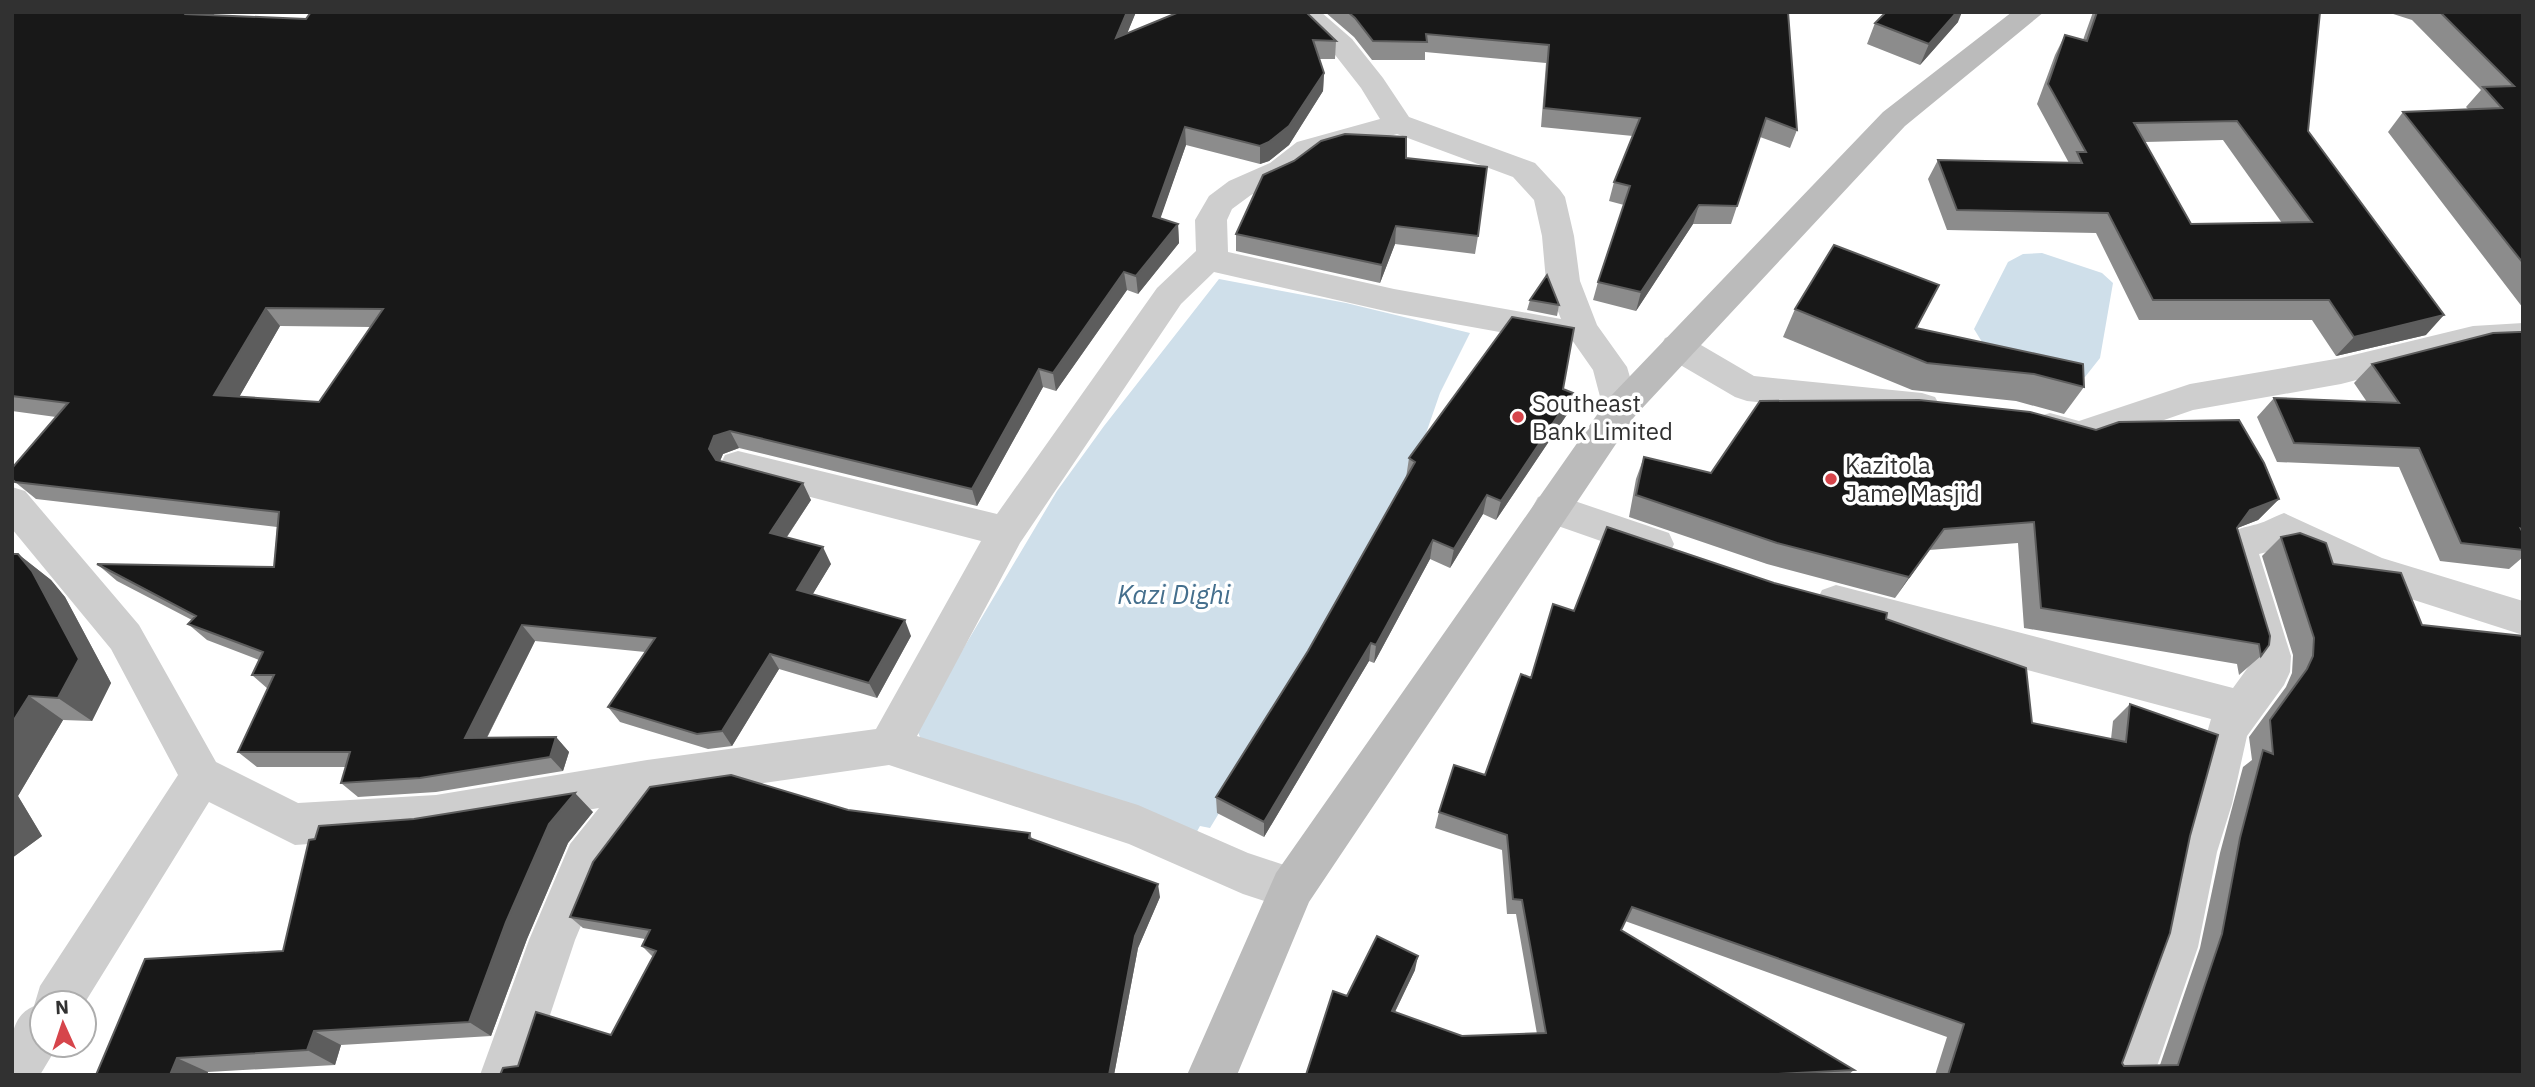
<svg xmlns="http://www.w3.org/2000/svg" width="2535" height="1087" font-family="'IBM Plex Sans',sans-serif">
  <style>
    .water { fill: #cfdfea }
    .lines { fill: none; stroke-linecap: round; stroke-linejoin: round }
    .street { fill: #cecece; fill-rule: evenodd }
    .secondary { fill: #bbb; fill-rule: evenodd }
    .wall { fill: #8c8c8c; fill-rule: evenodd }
    .shaded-wall { fill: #5d5d5d }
    .building { fill: #181818; stroke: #5d5d5d; stroke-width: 2; fill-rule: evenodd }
    .poi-dot { fill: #d6454b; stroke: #fff; stroke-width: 2.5 }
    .labels { text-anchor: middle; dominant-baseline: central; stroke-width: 7; stroke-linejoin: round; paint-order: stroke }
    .poi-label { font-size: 24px; fill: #313131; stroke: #fff; text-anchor: start }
    .water-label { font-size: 26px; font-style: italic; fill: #456f8d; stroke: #fff }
  </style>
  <rect width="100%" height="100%" fill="#fff"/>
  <path class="water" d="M 2042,253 L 2102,273 L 2113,283 L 2100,358 L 2085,377 L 2067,382 L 1982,342 L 1974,329 L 2008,262 L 2023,254 Z
    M 1219,279 L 1346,303 L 1470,333 L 1440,393 L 1415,465 L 1302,676 L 1210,828 L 1200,826 L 1195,835 L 922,742 L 917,730 L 919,723 L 1057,491 L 1104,426 Z"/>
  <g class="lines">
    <path class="street" d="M 1290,12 L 1321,12 L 1352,39 L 1383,78 L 1409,117 L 1535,163 L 1560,190 L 1565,197 L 1574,236 L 1580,281 L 1597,325 L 1627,367 L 1639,408 L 1634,417 L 1621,421 L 1608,417 L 1603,408 L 1593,370 L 1572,340 L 1561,343 L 1394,313 L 1214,272 L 1181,304 L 1020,543 L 917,736 L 1138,805 L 1248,853 L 1308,873 L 1315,888 L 1308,903 L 1292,910 L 1243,894 L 1129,844 L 889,765 L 659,798 L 603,873 L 575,940 L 530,1075 L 480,1075 L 529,940 L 570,844 L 599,808 L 436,835 L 295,845 L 209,802 L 84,1004 L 42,1003 L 42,1045 L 58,1045 L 40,1075 L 12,1075 C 12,1050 6,1018 34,1006 L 40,986 L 178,775 L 111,649 L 12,529 L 12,487 L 25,491 L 139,625 L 216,762 L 298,803 L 436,795 L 647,760 L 876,729 L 981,541 L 725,475 L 720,465 L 725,455 L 738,451 L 997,514 L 1157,288 L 1196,251 L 1195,220 L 1209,196 L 1229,181 L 1270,163 L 1297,142 L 1380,119 L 1361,88 L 1332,51 ZM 1397,134 L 1513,177 L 1534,200 L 1542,236 L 1546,281 L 1561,319 L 1394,289 L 1228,252 L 1227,220 L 1232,209 L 1251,195 L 1292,177 L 1319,156 Z
      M 2523,323 L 2523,347 L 2473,350 L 2341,384 L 2193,410 L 2080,449 L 2037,437 L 2032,427 L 2037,417 L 2050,413 L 2079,421 L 2190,384 L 2341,358 L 2473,326 Z
      M 1677,334 L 1689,338 L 1754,376 L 1922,393 L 1935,397 L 1940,406 L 1935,415 L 1922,419 L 1747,401 L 1735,397 L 1665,356 L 1660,347 L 1665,338 Z
      M 1551,493 L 1669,533 L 1674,544 L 1669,555 L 1655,560 L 1538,519 L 1532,508 L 1538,497 Z
      M 2284,513 L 2382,558 L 2523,601 L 2523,635 L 2358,582 L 2283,548 L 2259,554 L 2291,656 L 2290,672 L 2284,685 L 2247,736 L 2232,804 L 2217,852 L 2198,947 L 2154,1075 L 2104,1075 L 2152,947 L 2173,852 L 2211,719 L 1836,619 L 1822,614 L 1816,602 L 1822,590 L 1836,585 L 2233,688 L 2249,666 L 2251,656 L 2219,548 C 2232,523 2247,530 2268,520 C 2273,518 2278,515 2284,513 Z"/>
    <path class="secondary" d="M 2012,12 L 2044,12 L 1905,126 L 1634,417 L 1309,902 L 1237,1075 L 1187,1075 L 1276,873 L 1608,399 L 1883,112 Z"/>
  </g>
  <path class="wall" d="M 12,12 L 213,15 L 306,19 L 311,12 L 1136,12 L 1127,33 L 1336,41 L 1335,59 L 1319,59 L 1324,73 L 1323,91 L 1289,145 L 1269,161 L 1260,164 L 1186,145 L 1160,218 L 1178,224 L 1179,243 L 1138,294 L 1127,290 L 1056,391 L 1043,387 L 977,506 L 739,448 L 723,454 L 720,461 L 811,500 L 787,537 L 831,564 L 812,595 L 911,636 L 877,698 L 779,669 L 732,746 L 708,749 L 620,722 L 608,707 L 645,652 L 535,641 L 487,738 L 556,737 L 569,752 L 563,771 L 436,792 L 358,797 L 341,783 L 346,767 L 257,767 L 238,752 L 268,689 L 252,675 L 259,660 L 207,640 L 188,624 L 192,620 L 117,581 L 97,564 L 274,567 L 277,527 L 36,499 L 15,482 L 56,417 L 12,411 ZM 280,326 L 371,327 L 319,402 L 239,397 Z
    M 1325,12 L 1788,12 L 1797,130 L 1790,148 L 1760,137 L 1731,224 L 1693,224 L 1636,311 L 1593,300 L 1598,282 L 1624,205 L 1609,201 L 1614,182 L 1633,136 L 1541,127 L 1546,63 L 1425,52 L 1425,60 L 1372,60 L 1354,37 Z
    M 2093,12 L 2320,12 L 2308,131 L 2426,335 L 2336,356 L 2312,320 L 2139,320 L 2096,233 L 1947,230 L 1928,179 L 1938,160 L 2069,163 L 2037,104 L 2055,55 L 2065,35 L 2083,40 ZM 2223,140 L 2282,223 L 2191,224 L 2145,142 Z
    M 2387,12 L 2523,12 L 2523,308 L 2388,132 L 2403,112 L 2468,109 L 2466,107 L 2481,90 L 2412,20 Z
    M 1958,22 L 1920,65 L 1867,44 L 1875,23 Z
    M 1406,158 L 1478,236 L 1475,254 L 1395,244 L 1380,283 L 1236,251 L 1236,234 Z
    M 1530,300 L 1559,305 L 1557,316 L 1527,310 Z
    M 1795,309 L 1916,328 L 2084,387 L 2064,414 L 2016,401 L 1912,390 L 1783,337 Z
    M 2523,332 L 2523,557 L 2509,569 L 2440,561 L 2399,467 L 2277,462 L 2257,417 L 2274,398 L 2367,402 L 2354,383 L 2372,364 Z
    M 1563,389 L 1568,413 L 1496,520 L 1483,514 L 1450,568 L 1430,559 L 1374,663 L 1369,661 L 1264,837 L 1217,813 L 1216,797 L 1308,651 L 1406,478 L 1409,458 Z
    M 1644,457 L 1711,473 L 2279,499 L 2258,520 L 2237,528 L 2261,656 L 2239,675 L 2237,664 L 2024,628 L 2018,543 L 1929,550 L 1895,598 L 1767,564 L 1629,517 L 1636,479 Z
    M 2281,537 L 2333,564 L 2523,1075 L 1935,1075 L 1947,1037 L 1625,921 L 1621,930 L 1854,1070 L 1848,1075 L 1306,1075 L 1347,996 L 1415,970 L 1395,1012 L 1462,1036 L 1537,1034 L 1516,914 L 1507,914 L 1502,850 L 1435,828 L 1439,812 L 1485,775 L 1531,678 L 1574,611 L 1774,583 L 1886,619 L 2032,723 L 2111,739 L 2113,721 L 2130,704 L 2122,1063 L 2124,1066 L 2160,1065 L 2200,948 L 2220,853 L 2243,767 L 2252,760 L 2249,737 L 2286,687 L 2292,673 L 2293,655 L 2262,556 Z
    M 18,554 L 51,580 L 65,597 L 111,683 L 92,721 L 63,720 L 18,796 L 42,836 L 12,858 Z
    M 848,810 L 1030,833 L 1032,839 L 1160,897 L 1138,948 L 1114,1075 L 500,1075 L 518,1066 L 611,1035 L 653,957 L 642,946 L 645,939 L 583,928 L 570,917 Z
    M 593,812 L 568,843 L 527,939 L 491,1036 L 341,1045 L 335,1065 L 208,1072 L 207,1075 L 96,1075 L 283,951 L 315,839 Z"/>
  <path class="shaded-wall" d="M 188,12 L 216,12 L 199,33 L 186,14 Z
    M 1127,12 L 1136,12 L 1118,56 L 1116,38 Z
    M 1957,12 L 1962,12 L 1958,22 L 1920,65 L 1929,44 Z
    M 1324,73 L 1323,91 L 1289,145 L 1269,161 L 1260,164 L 1260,146 Z
    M 1185,127 L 1186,145 L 1155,234 L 1153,216 Z
    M 1699,205 L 1693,224 L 1636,311 L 1641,292 Z
    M 1178,224 L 1179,243 L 1138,294 L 1136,276 Z
    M 1396,226 L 1395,244 L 1380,283 L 1382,265 Z
    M 1124,272 L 1127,290 L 1056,391 L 1053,373 Z
    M 266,308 L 280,326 L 230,413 L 214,395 Z
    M 2444,315 L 2426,335 L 2336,356 L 2354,337 Z
    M 1039,369 L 1043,387 L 977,506 L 972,489 Z
    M 1573,393 L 1568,413 L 1496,520 L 1501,501 Z
    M 730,431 L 739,448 L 723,454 L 718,466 L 709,449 L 714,436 Z
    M 803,483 L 811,500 L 778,550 L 770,533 Z
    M 1487,495 L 1483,514 L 1450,568 L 1454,549 Z
    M 2279,499 L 2258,520 L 2230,531 L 2250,510 Z
    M 1944,529 L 1929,550 L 1895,598 L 1909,577 Z
    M 1433,540 L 1430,559 L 1374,663 L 1376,645 Z
    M 823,547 L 831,564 L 805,607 L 797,590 Z
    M 18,554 L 51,580 L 65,597 L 111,683 L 92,721 L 58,698 Z
    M 905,620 L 911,636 L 877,698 L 869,683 Z
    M 522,625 L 535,641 L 479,753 L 465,738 Z
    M 1371,643 L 1369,661 L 1264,837 L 1264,822 Z
    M 770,654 L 779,669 L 732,746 L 722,731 Z
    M 29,696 L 63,720 L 18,796 L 42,836 L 12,858 L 12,723 Z
    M 556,737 L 569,752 L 563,771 L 550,757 Z
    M 575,793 L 593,812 L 568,843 L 527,939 L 491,1036 L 469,1022 L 506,922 L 549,824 Z
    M 1158,884 L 1160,897 L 1138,948 L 1114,1075 L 1109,1075 L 1135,936 Z
    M 1418,956 L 1415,970 L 1389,1024 L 1392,1011 Z
    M 314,1031 L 341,1045 L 335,1065 L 307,1050 Z
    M 177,1058 L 208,1072 L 207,1075 L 170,1075 Z"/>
  <path class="building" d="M 12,12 L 188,12 L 186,14 L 306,19 L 311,12 L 1127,12 L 1116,38 L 1179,12 L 1306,12 L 1336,41 L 1313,40 L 1324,73 L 1289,126 L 1269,142 L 1260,146 L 1185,127 L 1153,216 L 1178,224 L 1136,276 L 1124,272 L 1053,373 L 1039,369 L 972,489 L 730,431 L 714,436 L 709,449 L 716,460 L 803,483 L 770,533 L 823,547 L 797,590 L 905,620 L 869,683 L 770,654 L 722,731 L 697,734 L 608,707 L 655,638 L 522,625 L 465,738 L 556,737 L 550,757 L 420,778 L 341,783 L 350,752 L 238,752 L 274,675 L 252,675 L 263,652 L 188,624 L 196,616 L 97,564 L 274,567 L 279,512 L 15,482 L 12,479 L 12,468 L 68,403 L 12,396 ZM 266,308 L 383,309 L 319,402 L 214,395 Z
    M 1348,12 L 1788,12 L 1797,130 L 1766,118 L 1737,206 L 1699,205 L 1641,292 L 1598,282 L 1630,186 L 1614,182 L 1640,118 L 1544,108 L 1549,45 L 1426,34 L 1427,42 L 1373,41 L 1355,18 Z
    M 1886,12 L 1957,12 L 1929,44 L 1875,23 Z
    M 2097,12 L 2320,12 L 2308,131 L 2444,315 L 2354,337 L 2329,300 L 2153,300 L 2108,213 L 1957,210 L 1938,160 L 2082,163 L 2077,152 L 2086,152 L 2048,84 L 2065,35 L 2087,41 ZM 2237,121 L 2312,222 L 2191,224 L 2134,123 Z
    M 2440,12 L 2523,12 L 2523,263 L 2403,112 L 2502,108 L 2483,87 L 2514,86 Z
    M 1345,134 L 1406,137 L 1406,158 L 1487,167 L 1478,236 L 1396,226 L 1382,265 L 1236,234 L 1263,175 L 1294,161 L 1321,141 Z
    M 1834,245 L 1939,285 L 1916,328 L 2083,364 L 2084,387 L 2034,374 L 1927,363 L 1795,309 Z
    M 1547,275 L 1559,305 L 1530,300 Z
    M 1512,317 L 1574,328 L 1563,389 L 1573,393 L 1501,501 L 1487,495 L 1454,549 L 1433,540 L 1376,645 L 1371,643 L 1264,822 L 1216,797 L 1308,651 L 1415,462 L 1409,458 Z
    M 2519,332 L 2523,332 L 2523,530 L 2521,529 L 2523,533 L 2523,550 L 2461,543 L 2419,448 L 2294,443 L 2274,398 L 2399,403 L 2372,364 L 2493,333 Z
    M 1919,400 L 2030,412 L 2096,430 L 2119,422 L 2239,420 L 2264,463 L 2279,499 L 2250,510 L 2237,528 L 2270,636 L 2269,645 L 2261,656 L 2259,644 L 2041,608 L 2034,522 L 1944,529 L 1909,577 L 1777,543 L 1636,495 L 1644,457 L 1711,473 L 1760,401 Z
    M 1607,527 L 1774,583 L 1887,613 L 1886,619 L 2026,668 L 2032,723 L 2126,742 L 2130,704 L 2218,735 L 2190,836 L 2170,933 L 2122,1063 L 2124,1066 L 2178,1065 L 2222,934 L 2240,838 L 2263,750 L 2273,754 L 2270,720 L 2307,669 L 2313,656 L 2314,638 L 2281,537 L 2300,533 L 2326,543 L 2333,564 L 2401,573 L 2422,625 L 2523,636 L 2523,1075 L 1948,1075 L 1964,1024 L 1632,907 L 1621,930 L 1854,1070 L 1760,1075 L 1306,1075 L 1333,991 L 1347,996 L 1377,936 L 1418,956 L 1392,1011 L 1462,1036 L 1546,1033 L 1522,900 L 1513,899 L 1507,835 L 1439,812 L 1454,765 L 1485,775 L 1521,674 L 1531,678 L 1553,604 L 1574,611 Z
    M 12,554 L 18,554 L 32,571 L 79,659 L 58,698 L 29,696 L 12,723 Z
    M 731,775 L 848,810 L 1030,833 L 1029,838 L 1158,884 L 1135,936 L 1109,1075 L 500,1075 L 503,1068 L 518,1066 L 536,1012 L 611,1035 L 656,951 L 642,946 L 650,930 L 570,917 L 593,862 L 650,787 Z
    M 575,793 L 549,824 L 506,922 L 469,1022 L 314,1031 L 307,1050 L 177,1058 L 170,1075 L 96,1075 L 145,959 L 283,951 L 309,840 L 315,839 L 319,826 L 414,819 Z"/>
  <g class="poi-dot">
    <circle cx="1518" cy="417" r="7"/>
    <circle cx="1831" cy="479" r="7"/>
  </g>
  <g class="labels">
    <g class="poi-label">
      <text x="1532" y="403">Southeast<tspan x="1532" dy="28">Bank Limited</tspan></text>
      <text x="1845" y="465">Kazitola<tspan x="1845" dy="28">Jame Masjid</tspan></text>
    </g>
    <g class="water-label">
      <text x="1174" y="594">Kazi Dighi</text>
    </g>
  </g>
  <rect width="2535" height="1087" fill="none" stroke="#313131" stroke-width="28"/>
  <g transform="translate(63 1024) rotate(357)"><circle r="33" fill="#ffffff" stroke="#adadad" stroke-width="2"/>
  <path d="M0-5L12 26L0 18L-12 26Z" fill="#d6454b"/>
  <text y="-10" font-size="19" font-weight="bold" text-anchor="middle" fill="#313131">N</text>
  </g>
</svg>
